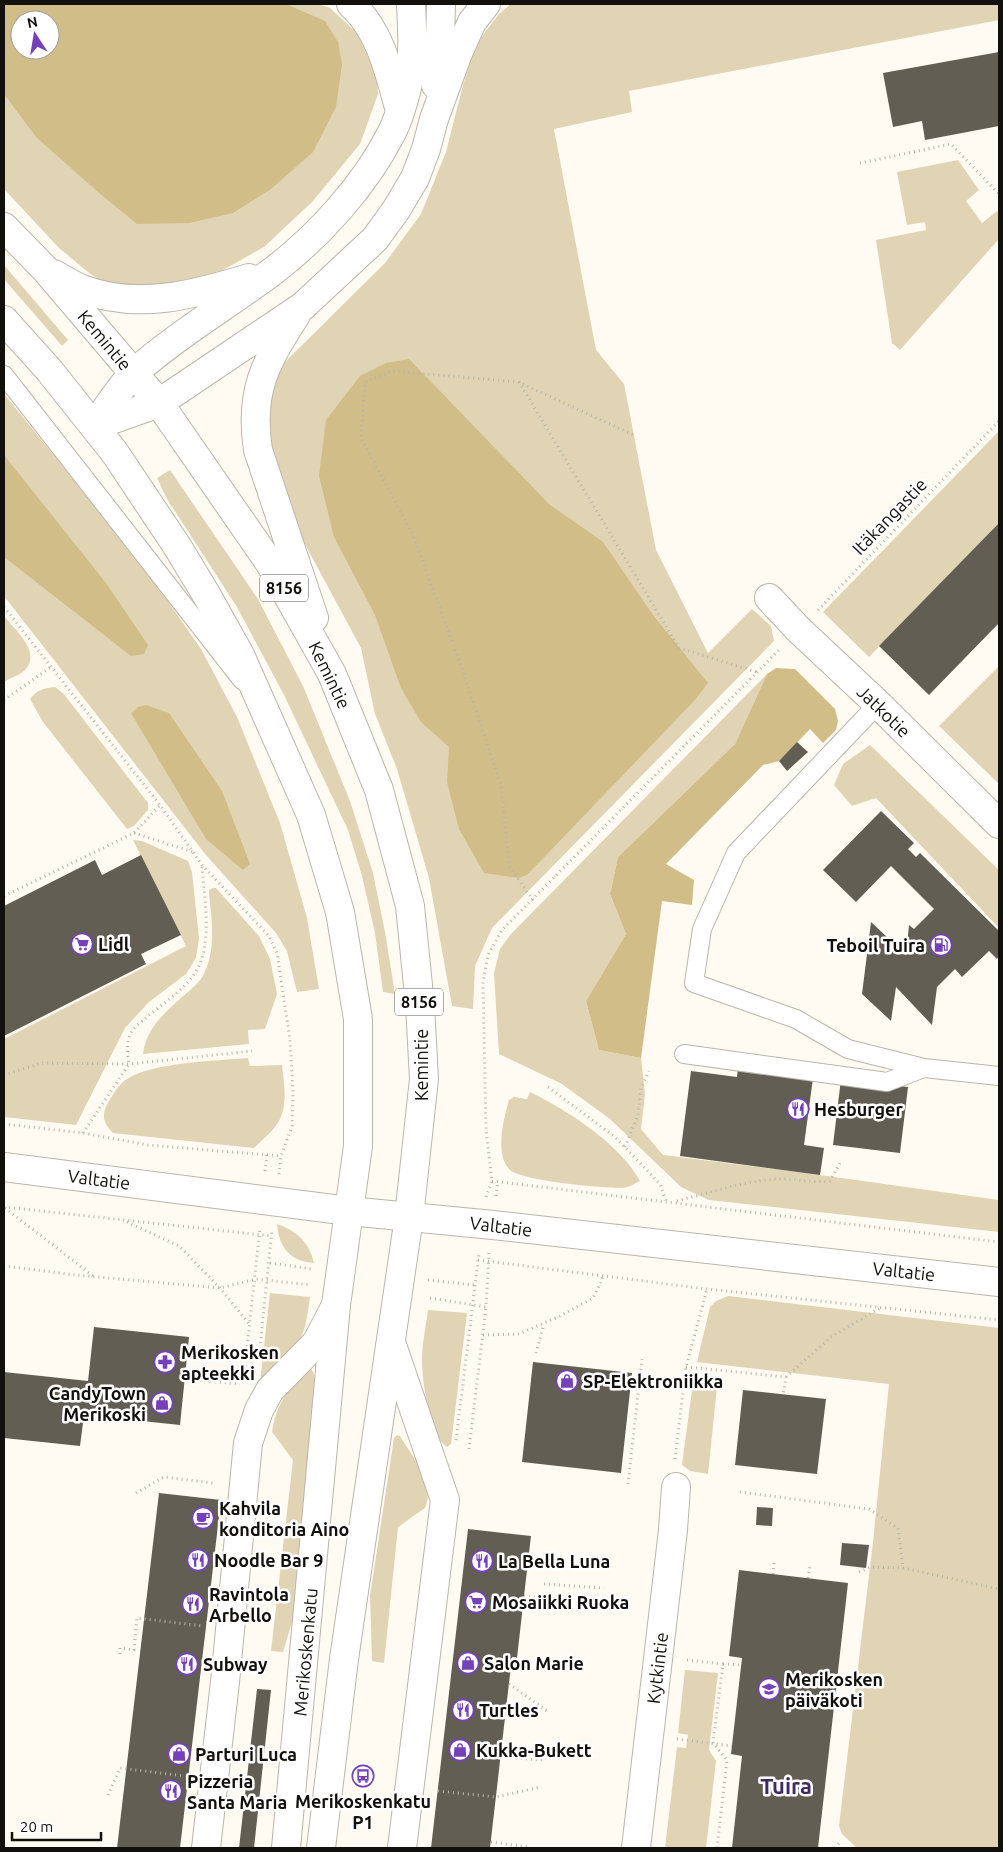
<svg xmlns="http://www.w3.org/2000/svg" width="1003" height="1852" font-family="Ubuntu,sans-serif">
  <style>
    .green { fill: #e0d4b4; fill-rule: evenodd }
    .forest { fill: #d0bd88; fill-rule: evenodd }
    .building { fill: #625e54 }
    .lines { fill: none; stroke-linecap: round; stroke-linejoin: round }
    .lane-casing { stroke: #bab6ab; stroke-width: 20 }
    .street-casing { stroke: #bab6ab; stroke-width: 30 }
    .secondary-casing { stroke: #bab6ab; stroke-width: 30 }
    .primary-casing { stroke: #bab6ab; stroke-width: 30 }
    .path { stroke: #b7b4ad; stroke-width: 3; stroke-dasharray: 1 4; stroke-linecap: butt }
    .lane { stroke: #fff; stroke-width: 18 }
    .street { stroke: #fff; stroke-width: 28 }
    .secondary { stroke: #fff; stroke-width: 28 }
    .primary { stroke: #fff; stroke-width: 28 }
    .labels { text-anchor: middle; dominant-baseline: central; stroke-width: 5; stroke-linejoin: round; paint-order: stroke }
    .shield { fill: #fff; stroke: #585855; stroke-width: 1 }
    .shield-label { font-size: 16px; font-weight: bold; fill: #11100c }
    .street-label { font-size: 18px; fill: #11100c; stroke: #fff }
    .poi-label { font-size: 18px; font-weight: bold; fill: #11100c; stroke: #fff; text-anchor: start }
    .district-label { font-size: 22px; font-weight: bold; fill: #412964; stroke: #fff }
  </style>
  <rect width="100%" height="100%" fill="#fffbf2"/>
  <path class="green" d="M 4,4 L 318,4 L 330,8 L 358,34 L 376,69 L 378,94 L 360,144 L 313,201 L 264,247 L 207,279 L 170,287 L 116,290 L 89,273 L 58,247 L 4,189 ZM 20,20 L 50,20 L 50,50 L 20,50 Z
    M 511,4 L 999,4 L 999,20 L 629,91 L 632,112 L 554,129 L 596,350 L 624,384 L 656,550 L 708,653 L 752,609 L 771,626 L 774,641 L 492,928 L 475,966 L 473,1009 L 452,1006 L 429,878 L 397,769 L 375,714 L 361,648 L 307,548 L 288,506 L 272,459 L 268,425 L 270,394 L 283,364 L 385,263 L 421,214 L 446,152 L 463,85 L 476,44 L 499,14 Z
    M 958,160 L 979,190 L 966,201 L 982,223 L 997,211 L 999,215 L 999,239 L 900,350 L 892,343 L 876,240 L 926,230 L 925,222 L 907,225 L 897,172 Z
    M 4,265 L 68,340 L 62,346 L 4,279 Z
    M 4,394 L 140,561 L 201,649 L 237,717 L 280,823 L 307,918 L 319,989 L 297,992 L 287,951 L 276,933 L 206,855 L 4,596 Z
    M 999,431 L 999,523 L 869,657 L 823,612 Z
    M 170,470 L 258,599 L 303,686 L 350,801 L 373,873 L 385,932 L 395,994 L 383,992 L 375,933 L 362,876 L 348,830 L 284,695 L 237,607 L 167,499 L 157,478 Z
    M 4,616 C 15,630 42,652 25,670 C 20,675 10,678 4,682 Z
    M 999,666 L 999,784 L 939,726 Z
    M 767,674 L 735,744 L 618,857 L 610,894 L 626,934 L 586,1001 L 599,1050 L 641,1058 L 645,1094 L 641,1129 L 663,1155 L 820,1175 L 999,1200 L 999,1232 L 709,1200 L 681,1187 L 610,1119 L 562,1084 L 499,1054 L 494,973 L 500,949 L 511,934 Z
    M 55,687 L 63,693 L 148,803 L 148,810 L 134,826 L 127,829 L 43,722 L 30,699 C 37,690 44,688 55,687 Z
    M 870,745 L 999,870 L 999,928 L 876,798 L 852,806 L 834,785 L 843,764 Z
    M 133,840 L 142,841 L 188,861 L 192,872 L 199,939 L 196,958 L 186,974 L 149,1002 L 125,1028 L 76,1125 L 4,1117 L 4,1039 L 186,946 Z
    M 213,888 L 216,888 L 259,936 L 270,959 L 277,994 L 265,1029 L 248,1030 L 249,1044 L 143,1054 C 146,1026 170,1008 189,991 C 195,986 201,980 204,974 C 216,949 212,920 209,894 L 209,890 Z
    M 248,1058 L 250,1066 L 282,1065 C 284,1084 288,1104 279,1121 C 274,1131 262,1140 254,1148 L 113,1133 C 103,1123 101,1115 108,1103 C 113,1094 119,1084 127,1079 C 153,1062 217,1061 248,1058 Z
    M 530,1092 C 567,1110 620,1144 640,1181 C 634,1184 628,1188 622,1188 C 603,1188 522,1181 510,1170 C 494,1154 504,1118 509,1100 L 514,1097 L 527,1099 Z
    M 277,1224 C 297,1231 309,1242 314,1263 C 290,1261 279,1248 277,1224 Z
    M 270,1293 L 310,1297 C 308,1310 307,1323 302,1335 C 295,1352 272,1369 260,1382 Z
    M 728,1296 L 999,1328 L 999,1848 L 857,1848 L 842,1834 L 839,1826 L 873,1542 L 889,1384 L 697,1362 L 710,1307 L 716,1301 Z
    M 428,1310 L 467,1313 L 451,1444 L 447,1447 C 429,1435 422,1380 422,1360 C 422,1343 426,1326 428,1310 Z
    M 311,1369 C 318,1377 315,1397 315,1408 L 298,1602 L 283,1652 L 271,1651 L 293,1460 L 272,1432 C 275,1412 281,1398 296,1383 C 300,1378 305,1373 311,1369 Z
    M 694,1375 L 718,1377 L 708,1474 L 690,1471 L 682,1465 Z
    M 397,1435 L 400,1436 C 412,1456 436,1483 425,1508 L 398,1527 L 384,1663 L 372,1661 L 370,1596 L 394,1438 Z
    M 685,1670 L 718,1673 L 709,1750 L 716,1761 L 706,1848 L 665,1848 L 677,1747 L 686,1748 L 688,1735 L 678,1733 Z"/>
  <path class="forest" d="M 4,4 L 288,5 L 325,21 L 338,42 L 342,64 L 336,107 L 313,152 L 271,189 L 233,213 L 189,223 L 137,224 L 98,192 L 36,137 L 4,94 ZM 20,20 L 50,20 L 50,50 L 20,50 Z
    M 409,359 L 549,504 L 603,542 L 653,615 L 708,683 L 694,701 L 527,875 L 518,878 L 484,873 L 459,829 L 447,782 L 449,747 L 421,722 L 401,688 L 375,615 L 334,537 L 319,476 L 326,420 L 360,376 L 386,363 Z
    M 4,455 L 106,583 L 148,645 L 144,654 L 131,656 L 4,557 Z
    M 776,668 L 795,669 L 835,709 L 838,721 L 836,730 L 823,743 L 810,729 L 779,761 L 763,765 L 666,864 L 694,880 L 692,905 L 662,901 L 641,1058 L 599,1050 L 586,1001 L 626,934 L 610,894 L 618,857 L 735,744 L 767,674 Z
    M 146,705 L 169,713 L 222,791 L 250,864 L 243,870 L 206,839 L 131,713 L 138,707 Z"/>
  <path class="building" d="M 999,52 L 999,126 L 925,140 L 922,121 L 893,127 L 883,73 Z
    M 999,523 L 999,623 L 929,695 L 879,646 Z
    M 797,742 L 808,752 L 787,771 L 779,761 Z
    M 881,811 L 914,843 L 908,849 L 916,857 L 920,853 L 999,931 L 999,956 L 997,959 L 989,951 L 962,977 L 955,969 L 937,987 L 932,1025 L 896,987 L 891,1021 L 862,994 L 871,922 L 906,955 L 909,925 L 914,929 L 934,909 L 891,866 L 856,902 L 823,870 Z
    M 141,855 L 181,935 L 141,954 L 146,964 L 4,1036 L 4,906 L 95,860 L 102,875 Z
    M 738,1068 L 813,1078 L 804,1145 L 824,1148 L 820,1175 L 680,1156 L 691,1071 L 737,1077 Z
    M 841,1079 L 908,1087 L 900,1153 L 833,1145 Z
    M 94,1327 L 189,1337 L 180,1425 L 84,1415 L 80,1446 L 4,1438 L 4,1372 L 88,1381 Z
    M 533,1362 L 632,1373 L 621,1473 L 522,1462 Z
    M 743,1390 L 826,1399 L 817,1474 L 735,1465 Z
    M 159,1493 L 221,1500 L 203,1652 L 180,1848 L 117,1848 Z
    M 757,1507 L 773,1508 L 772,1526 L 756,1525 Z
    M 468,1529 L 531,1536 L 524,1596 L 517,1658 L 512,1657 L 490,1848 L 431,1848 Z
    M 842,1543 L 869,1545 L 866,1568 L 840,1565 Z
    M 739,1570 L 848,1583 L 818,1848 L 732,1848 L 742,1756 L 731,1754 L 742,1658 L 729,1656 Z
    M 257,1689 L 271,1690 L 254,1848 L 239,1848 Z"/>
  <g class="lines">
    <g class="lane-casing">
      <path id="lane" d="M 4,375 L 242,680
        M 878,704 L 736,853 L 702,929 L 694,983 L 796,1019 L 848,1049 L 924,1068 L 999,1076
        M 684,1054 L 887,1082 L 924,1068"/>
    </g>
    <g class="street-casing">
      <path id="street" d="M 769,598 L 799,630 L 878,704 L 999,824
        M 391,1342 L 445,1500 L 402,1848
        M 206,1848 L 225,1682 L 248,1443 L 259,1410 L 270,1390 L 317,1342 L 336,1305
        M 636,1848 L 673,1530 L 676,1487"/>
    </g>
    <g class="secondary-casing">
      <path id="secondary" d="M 351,4 C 381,31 389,73 400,111
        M 4,1167 L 349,1211 L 493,1225 L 999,1282"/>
    </g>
    <g class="primary-casing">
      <path id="primary" d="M 436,85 L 440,41 L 441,4
        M 4,227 L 45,269 L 159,403 L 269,562 L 332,674 L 379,790 L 410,906 L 420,1005 L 424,1079 L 409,1217 L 344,1659 L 321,1848
        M 54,274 C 63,279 72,285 82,289 C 137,310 194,295 249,278
        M 296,315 C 265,362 249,392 258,450 L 314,618
        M 4,320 L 49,370 L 115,453 L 177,546 L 206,594 L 240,655 L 311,815 L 340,912 L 358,1019 L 358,1146 L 336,1305 L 286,1848
        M 94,426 L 159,403 L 303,306 L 375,239 L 396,210 L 415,178 L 426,149 L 434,119 L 458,53 L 472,22 L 486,4
        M 94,426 C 105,411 122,384 135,372 C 178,334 228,305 273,271 C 319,236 365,185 391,134 C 400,117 405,97 409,79 C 414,55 412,29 411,4"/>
    </g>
    <path class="path" d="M 860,163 L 951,144 L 999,194
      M 519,382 L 679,648 L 757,672
      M 4,607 L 160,805 L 202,865 L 269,936 L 277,953 L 290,1040 L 293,1090 L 292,1126 L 281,1156 L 279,1175
      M 818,610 L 999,421
      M 4,700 L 51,667
      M 134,833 L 193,852
      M 4,896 L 134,833 L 160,805
      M 533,900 L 509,866 L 501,785 L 460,663 L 413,535 L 361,438 L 365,382 L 392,371 L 518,382 L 634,435
      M 4,1075 L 42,1063 L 129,1064 L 252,1051
      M 548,1087 L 615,1137 L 660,1184 L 666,1201
      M 809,1109 L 833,1112
      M 4,1124 L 83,1133 L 148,1145 L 281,1156
      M 83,1133 L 129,1064 C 128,1055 126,1047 129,1038 C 131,1029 140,1023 146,1018 C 165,1001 192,986 201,961 C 211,934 204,894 202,866
      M 625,1147 L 638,1115 L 641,1088 L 649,1071
      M 265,1171 L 267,1155
      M 492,1181 L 999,1242
      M 496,1196 L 498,1181
      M 486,1197 L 492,1181 L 486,1131 L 483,982 L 488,955 L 502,930 L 779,650
      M 677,1201 C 710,1193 745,1180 780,1179 C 797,1179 813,1183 830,1181 L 840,1163
      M 4,1207 L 272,1236
      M 5,1208 L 93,1276
      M 127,1222 L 179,1246 L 220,1288 L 250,1325
      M 478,1260 L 707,1289 L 999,1320
      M 270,1263 L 312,1269
      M 4,1266 L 76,1275 L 220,1288 L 256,1279 L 311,1285
      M 428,1280 L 474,1285
      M 430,1298 L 486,1307 L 489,1252
      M 483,1335 L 519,1334 L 560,1316 L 593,1298 L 600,1284 L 603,1276
      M 536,1353 L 544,1324
      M 259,1358 L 272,1230
      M 686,1367 L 786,1377 L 783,1395
      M 244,1376 L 260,1228
      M 786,1377 L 831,1337 L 880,1308
      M 185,1379 L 240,1384
      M 456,1440 L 479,1253
      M 469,1449 L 486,1307
      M 675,1459 L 686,1367 L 707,1289
      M 628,1484 L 642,1359
      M 740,1492 L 869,1509 L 898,1528 L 903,1568
      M 136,1493 L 164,1477 L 213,1483
      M 859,1572 L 870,1567 L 903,1568 L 999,1589
      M 773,1574 L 774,1563
      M 808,1578 L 810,1566
      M 544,1584 L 604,1588
      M 524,1596 L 543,1598
      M 120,1654 L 120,1648 L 134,1650 L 137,1618 L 203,1626
      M 687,1660 L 723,1664 L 713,1743 L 727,1760 L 717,1848
      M 723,1664 L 741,1665
      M 509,1684 L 547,1711
      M 677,1739 L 732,1746
      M 501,1757 L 543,1760
      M 438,1791 L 496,1797 L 541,1787
      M 108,1795 L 120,1768 L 185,1776
      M 491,1842 L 528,1847
      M 835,1848 L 839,1843"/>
    <use href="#lane" class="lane"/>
    <use href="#street" class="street"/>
    <use href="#secondary" class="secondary"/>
    <use href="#primary" class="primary"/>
  </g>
  <defs>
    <g id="supermarket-ring" transform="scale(1.125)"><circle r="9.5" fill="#fff" stroke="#7541b8" stroke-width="1.5"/><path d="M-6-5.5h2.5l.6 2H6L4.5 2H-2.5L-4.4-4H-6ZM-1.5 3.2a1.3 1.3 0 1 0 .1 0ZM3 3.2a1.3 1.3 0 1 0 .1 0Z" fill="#7541b8"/></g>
    <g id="fuel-ring" transform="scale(1.125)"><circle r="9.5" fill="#fff" stroke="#7541b8" stroke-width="1.5"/><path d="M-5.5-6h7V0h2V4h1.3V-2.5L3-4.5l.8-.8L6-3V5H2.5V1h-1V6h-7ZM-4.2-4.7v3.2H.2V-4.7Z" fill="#7541b8"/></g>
    <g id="restaurant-ring" transform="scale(1.125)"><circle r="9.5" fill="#fff" stroke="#7541b8" stroke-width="1.5"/><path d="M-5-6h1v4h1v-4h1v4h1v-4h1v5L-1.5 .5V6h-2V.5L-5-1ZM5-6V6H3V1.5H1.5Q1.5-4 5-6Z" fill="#7541b8"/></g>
    <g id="pharmacy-ring" transform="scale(1.125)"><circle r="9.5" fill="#fff" stroke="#7541b8" stroke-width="1.5"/><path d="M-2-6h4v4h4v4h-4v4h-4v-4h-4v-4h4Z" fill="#7541b8"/></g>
    <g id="shop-ring" transform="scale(1.125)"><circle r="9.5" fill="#fff" stroke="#7541b8" stroke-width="1.5"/><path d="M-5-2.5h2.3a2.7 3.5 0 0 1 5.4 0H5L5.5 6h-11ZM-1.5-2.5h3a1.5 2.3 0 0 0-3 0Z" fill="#7541b8"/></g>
    <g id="cafe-ring" transform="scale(1.125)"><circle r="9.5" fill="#fff" stroke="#7541b8" stroke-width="1.5"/><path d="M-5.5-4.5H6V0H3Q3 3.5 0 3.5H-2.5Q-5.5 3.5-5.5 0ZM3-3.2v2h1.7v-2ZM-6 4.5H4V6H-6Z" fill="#7541b8"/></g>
    <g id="school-ring" transform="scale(1.125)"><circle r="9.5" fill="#fff" stroke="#7541b8" stroke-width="1.5"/><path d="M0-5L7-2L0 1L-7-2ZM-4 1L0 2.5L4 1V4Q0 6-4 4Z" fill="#7541b8"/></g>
    <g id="bus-ring" transform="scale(1.125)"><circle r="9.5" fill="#fff" stroke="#7541b8" stroke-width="1.5"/><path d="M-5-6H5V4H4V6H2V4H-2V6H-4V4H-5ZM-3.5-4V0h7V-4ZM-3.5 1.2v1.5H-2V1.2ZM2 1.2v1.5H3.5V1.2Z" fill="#7541b8"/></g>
  </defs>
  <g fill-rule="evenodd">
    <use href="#supermarket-ring" x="82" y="944"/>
    <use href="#fuel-ring" x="941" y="945"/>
    <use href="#restaurant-ring" x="798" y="1109"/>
    <use href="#pharmacy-ring" x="165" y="1362"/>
    <use href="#shop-ring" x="567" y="1381"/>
    <use href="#shop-ring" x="162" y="1403"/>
    <use href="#cafe-ring" x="203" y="1518"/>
    <use href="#restaurant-ring" x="198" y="1560"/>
    <use href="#restaurant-ring" x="482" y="1561"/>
    <use href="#supermarket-ring" x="476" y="1602"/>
    <use href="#restaurant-ring" x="193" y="1604"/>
    <use href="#shop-ring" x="468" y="1663"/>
    <use href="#restaurant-ring" x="187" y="1664"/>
    <use href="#school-ring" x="769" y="1689"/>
    <use href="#restaurant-ring" x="463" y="1710"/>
    <use href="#shop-ring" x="460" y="1750"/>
    <use href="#shop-ring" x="179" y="1754"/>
    <use href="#bus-ring" x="363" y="1776"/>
    <use href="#restaurant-ring" x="171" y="1791"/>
  </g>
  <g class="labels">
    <g class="shield">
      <rect x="260" y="574.5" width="48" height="27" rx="4"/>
      <rect x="395" y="988.5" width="48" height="27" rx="4"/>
    </g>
    <g class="shield-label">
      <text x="284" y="588">8156</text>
      <text x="419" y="1002">8156</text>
    </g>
    <g class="street-label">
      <text transform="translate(105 340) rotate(50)">Kemintie</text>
      <text transform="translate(889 516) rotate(-46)">Itäkangastie</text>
      <text transform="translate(330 675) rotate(64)">Kemintie</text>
      <text transform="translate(884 711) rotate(44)">Jatkotie</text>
      <text transform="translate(421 1065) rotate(-90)">Kemintie</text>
      <text transform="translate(99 1179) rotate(7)">Valtatie</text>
      <text transform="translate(501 1226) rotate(7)">Valtatie</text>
      <text transform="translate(904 1271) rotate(6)">Valtatie</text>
      <text transform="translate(305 1652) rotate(-85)">Merikoskenkatu</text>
      <text transform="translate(657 1668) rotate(-83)">Kytkintie</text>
    </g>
    <g class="poi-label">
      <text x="98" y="944">Lidl</text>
      <text x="925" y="945" text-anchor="end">Teboil Tuira</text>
      <text x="814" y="1109">Hesburger</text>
      <text x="181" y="1352">Merikosken<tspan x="181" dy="21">apteekki</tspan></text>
      <text x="583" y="1381">SP-Elektroniikka</text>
      <text x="146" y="1393" text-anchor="end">CandyTown<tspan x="146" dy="21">Merikoski</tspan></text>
      <text x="219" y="1508">Kahvila<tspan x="219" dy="21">konditoria Aino</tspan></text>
      <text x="214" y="1560">Noodle Bar 9</text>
      <text x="498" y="1561">La Bella Luna</text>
      <text x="209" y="1594">Ravintola<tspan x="209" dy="21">Arbello</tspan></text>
      <text x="492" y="1602">Mosaiikki Ruoka</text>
      <text x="484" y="1663">Salon Marie</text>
      <text x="203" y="1664">Subway</text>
      <text x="785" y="1679">Merikosken<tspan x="785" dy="21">päiväkoti</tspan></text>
      <text x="479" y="1710">Turtles</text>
      <text x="476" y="1750">Kukka-Bukett</text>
      <text x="195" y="1754">Parturi Luca</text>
      <text x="187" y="1781">Pizzeria<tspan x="187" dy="21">Santa Maria</tspan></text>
      <text x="363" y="1801" text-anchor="middle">Merikoskenkatu<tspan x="363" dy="21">P1</tspan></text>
    </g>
    <g class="district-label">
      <text x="786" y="1785">Tuira</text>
    </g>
  </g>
  <rect width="1003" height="1852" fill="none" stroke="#11100c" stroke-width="10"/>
  <g transform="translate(35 35) rotate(348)"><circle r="24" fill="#ffffff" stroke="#a09f9e"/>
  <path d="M0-4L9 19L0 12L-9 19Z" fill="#7541b8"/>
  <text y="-8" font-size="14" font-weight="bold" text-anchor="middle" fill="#11100c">N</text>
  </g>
  <path d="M12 1832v8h89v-8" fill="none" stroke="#11100c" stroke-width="2.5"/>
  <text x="20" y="1832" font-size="15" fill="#11100c" stroke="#ffffff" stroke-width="4" paint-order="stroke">20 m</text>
</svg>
